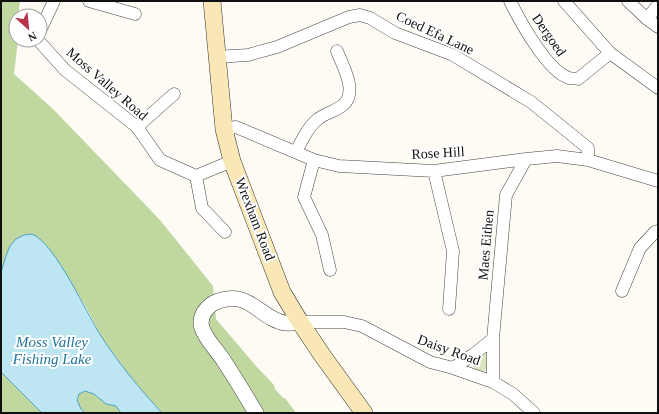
<svg xmlns="http://www.w3.org/2000/svg" width="659" height="414" font-family="'Times New Roman',serif">
  <style>
    .green { fill: #d9e7c0 }
    .forest { fill: #c0d7a0 }
    .water { fill: #bde5f2; stroke: #49a3c4 }
    .lines { fill: none; stroke-linecap: round; stroke-linejoin: round }
    .minor-casing { stroke: #434343; stroke-width: 13 }
    .tertiary-casing { stroke: #434343; stroke-width: 16 }
    .secondary-casing { stroke: #323232; stroke-width: 18 }
    .minor { stroke: #fff; stroke-width: 12 }
    .tertiary { stroke: #fff; stroke-width: 15 }
    .secondary { stroke: #f9e8b5; stroke-width: 17 }
    .labels { text-anchor: middle; dominant-baseline: central; stroke-width: 4; stroke-linejoin: round; paint-order: stroke }
    .street-label { font-size: 14px; fill: #101010; stroke: #fff }
    .water-label { font-size: 15px; font-style: italic; fill: #22769a; stroke: #fff }
  </style>
  <rect width="100%" height="100%" fill="#fefbf5"/>
  <path class="green" d="M 483,353 L 488,355 L 488,369 L 483,372 L 474,369 L 472,361 Z"/>
  <path class="forest" d="M 1,1 L 20,1 L 18,16 L 16,16 L 16,40 L 18,40 L 14,74 L 53,109 L 160,220 L 213,286 L 216,319 L 256,366 L 274,385 L 275,389 L 284,399 L 285,398 L 296,413 L 162,413 L 130,377 L 101,336 L 87,309 L 64,271 L 42,241 L 10,246 L 6,256 L 1,272 Z
    M 1,372 L 38,407 L 44,413 L 1,413 Z
    M 85,391 L 94,394 L 106,404 L 116,406 L 121,413 L 85,413 L 81,409 L 77,400 L 79,394 Z"/>
  <path class="water" d="M 32,234 C 56,244 86,313 101,336 C 119,364 140,389 162,413 L 121,413 L 116,406 L 106,404 L 94,394 L 85,391 L 79,394 L 77,400 L 81,409 L 85,413 L 42,413 L 1,372 L 1,272 L 6,256 L 10,246 L 16,239 L 24,235 Z"/>
  <g class="lines">
    <g class="minor-casing">
      <path id="minor" d="M 89,1 L 135,14
        M 510,1 C 520,21 547,71 569,78 C 572,79 576,78 578,79 L 610,53
        M 564,1 L 610,53 L 658,88
        M 628,1 L 647,19 L 658,27
        M 647,19 L 658,5
        M 40,31 L 54,1
        M 38,40 L 65,70 L 137,127 L 160,160 L 196,176
        M 216,57 L 248,55 L 277,47 L 349,17 L 360,15 L 370,18 L 395,33 L 453,55 L 531,102 L 588,148 L 588,160
        M 137,127 L 174,94
        M 224,129 L 236,127 L 314,160 L 339,166 L 434,171 L 526,159 L 557,156 L 588,160 L 658,181
        M 296,152 C 302,140 308,127 318,119 C 325,113 338,111 345,103 C 357,89 342,65 337,51
        M 314,160 L 304,197 L 322,235 L 330,270
        M 434,171 L 453,251 L 449,309
        M 225,232 L 202,208 L 196,176 L 232,161
        M 622,291 L 640,248 L 655,232 L 658,231
        M 300,322 L 344,322 L 362,326 L 430,362 L 453,368 L 493,382 L 513,394 L 534,413
        M 453,368 L 474,354 L 493,339 L 506,195 L 526,159
        M 493,382 L 493,339"/>
    </g>
    <g class="tertiary-casing">
      <path id="tertiary" d="M 256,413 C 246,396 235,378 224,361 C 217,350 206,340 202,328 C 199,318 204,310 212,304 C 220,299 233,297 242,300 C 257,305 269,321 285,323 C 290,324 295,323 300,322"/>
    </g>
    <g class="secondary-casing">
      <path id="secondary" d="M 212,1 L 224,129 L 232,161 L 282,292 L 300,322 L 322,355 L 364,413"/>
    </g>
    <use href="#minor" class="minor"/>
    <use href="#tertiary" class="tertiary"/>
    <use href="#secondary" class="secondary"/>
  </g>
  <g class="labels">
    <g class="street-label">
      <text transform="translate(435 33) rotate(25)">Coed Efa Lane</text>
      <text transform="translate(549 35) rotate(55)">Dergoed</text>
      <text transform="translate(107 84) rotate(41)">Moss Valley Road</text>
      <text transform="translate(438 153) rotate(-3)">Rose Hill</text>
      <text transform="translate(255 219) rotate(69)">Wrexham Road</text>
      <text transform="translate(486 245) rotate(-85)">Maes Eithen</text>
      <text transform="translate(449 350) rotate(20)">Daisy Road</text>
    </g>
    <g class="water-label">
      <text x="52" y="342">Moss Valley<tspan x="52" dy="17">Fishing Lake</tspan></text>
    </g>
  </g>
  <rect width="659" height="414" fill="none" stroke="#101010" stroke-width="4"/>
  <g transform="translate(28 28) rotate(153)"><circle r="19" fill="#ffffff" stroke="#9f9f9f"/>
  <path d="M0-3L7 15L0 10L-7 15Z" fill="#b7324a"/>
  <text y="-6" font-size="11" font-weight="bold" text-anchor="middle" fill="#101010">N</text>
  </g>
</svg>
